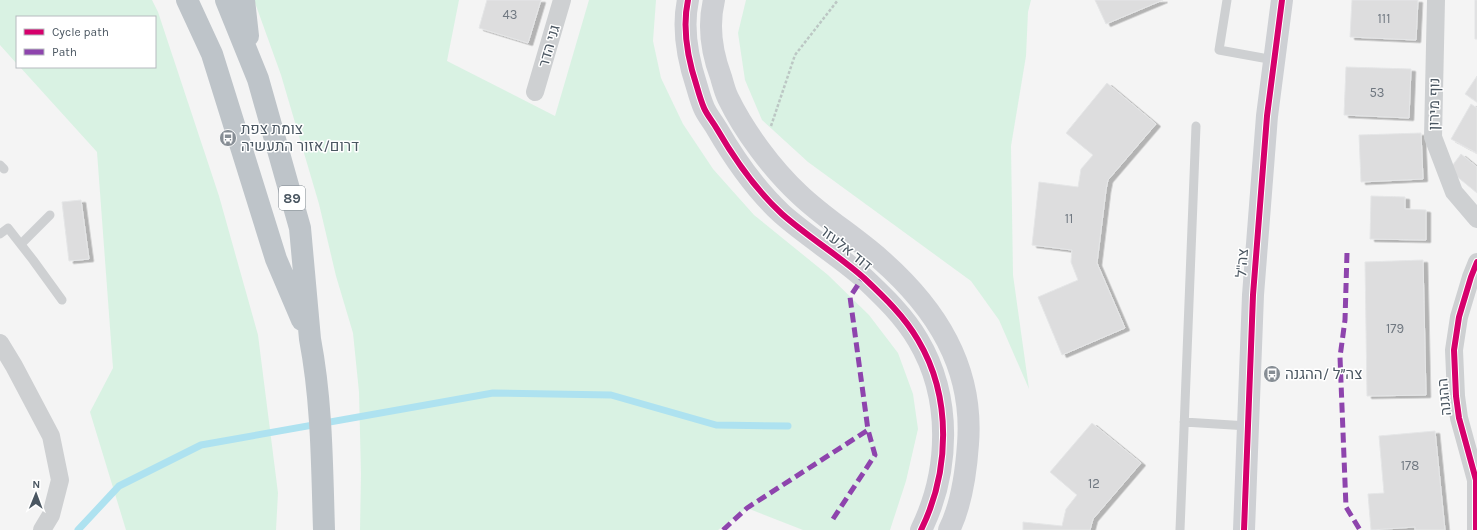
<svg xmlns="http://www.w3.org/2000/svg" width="1477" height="530" font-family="Karla,Heebo,sans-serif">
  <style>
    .green { fill: #d9f2e3 }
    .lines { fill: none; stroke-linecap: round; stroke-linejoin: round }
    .stream { stroke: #aee2f0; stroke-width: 7 }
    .building { fill: #ddddde; stroke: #e5e6e7; filter: url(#shadow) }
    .path { stroke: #bcc7c4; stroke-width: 2.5; stroke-dasharray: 3 2; stroke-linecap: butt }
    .lane { stroke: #ced0d2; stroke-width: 9 }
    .street { stroke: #ced0d2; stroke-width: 18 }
    .secondary { stroke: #ced0d4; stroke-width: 22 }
    .highway { stroke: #bec4c9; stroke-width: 22 }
    .quiet { stroke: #8e44ad; stroke-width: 5; stroke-dasharray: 10 5; stroke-linecap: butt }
    .cycleway-casing { stroke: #fff; stroke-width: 8 }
    .cycleway { stroke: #d6006c; stroke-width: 6 }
    .labels { text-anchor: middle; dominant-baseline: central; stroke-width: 3; stroke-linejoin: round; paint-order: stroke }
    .number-label { font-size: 13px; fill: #707881 }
    .shield { fill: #fff; stroke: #808990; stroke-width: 1 }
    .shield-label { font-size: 14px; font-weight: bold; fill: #4a5661 }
    .street-label { font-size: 15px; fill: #4a5661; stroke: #fff }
    .poi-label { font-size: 15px; fill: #4a5661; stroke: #fff; text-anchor: start }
  </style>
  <defs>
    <filter id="shadow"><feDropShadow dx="4.5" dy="2.5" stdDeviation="0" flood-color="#0004"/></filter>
  </defs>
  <rect width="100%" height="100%" fill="#f4f4f4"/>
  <path class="green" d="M 0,0 L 152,0 L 158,12 L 219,196 L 258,335 L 278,493 L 276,530 L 126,530 L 90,412 L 113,368 L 97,152 L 20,67 L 155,67 L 155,17 L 17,17 L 17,64 L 0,45 Z
    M 254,0 L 459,0 L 447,61 L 555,116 L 589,0 L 656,0 L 653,41 L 661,78 L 683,124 L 713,169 L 754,215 L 828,275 L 869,315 L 898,353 L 913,394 L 918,429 L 906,481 L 890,530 L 803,530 L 747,508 L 718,530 L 360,530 L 361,474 L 359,392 L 353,333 L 336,276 L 319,204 L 281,75 Z
    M 746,0 L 1031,0 L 1028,12 L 1026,56 L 1011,146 L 1013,275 L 1029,389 L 999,320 L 971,281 L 808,162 L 762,120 L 745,80 L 738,33 Z"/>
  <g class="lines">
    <path class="stream" d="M 78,530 L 119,486 L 201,445 L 493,393 L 611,395 L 716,425 L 788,426"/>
  </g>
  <path class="building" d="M 487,0 L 541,0 L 528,43 L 479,28 Z
    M 1095,0 L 1163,0 L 1106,24 Z
    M 1352,0 L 1418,0 L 1416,40 L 1350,37 Z
    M 1475,0 L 1477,0 L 1477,39 L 1475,39 Z
    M 1346,67 L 1411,69 L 1409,118 L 1344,115 Z
    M 1477,76 L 1477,102 L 1465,94 Z
    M 1107,83 L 1156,124 L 1108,180 L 1106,190 L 1097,263 L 1125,328 L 1062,355 L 1038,297 L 1078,280 L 1071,262 L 1072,250 L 1032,245 L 1039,182 L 1078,187 L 1081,169 L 1093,155 L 1066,133 Z
    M 1471,104 L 1477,108 L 1477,153 L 1451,139 Z
    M 1421,133 L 1423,179 L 1361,182 L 1359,135 Z
    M 1461,154 L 1477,167 L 1477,193 L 1449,170 Z
    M 1371,196 L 1405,197 L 1405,209 L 1426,210 L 1426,240 L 1370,239 Z
    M 81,200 L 89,259 L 69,261 L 62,202 Z
    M 1423,260 L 1426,395 L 1367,396 L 1365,262 Z
    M 1092,423 L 1141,463 L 1093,519 L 1090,530 L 1023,530 L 1023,522 L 1062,526 L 1066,509 L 1077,495 L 1050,472 Z
    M 1435,431 L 1445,530 L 1415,530 L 1415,527 L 1371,530 L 1368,494 L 1384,493 L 1379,436 Z"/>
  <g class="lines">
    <path class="path" d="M 771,126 L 795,55 L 838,0"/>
    <path class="lane" d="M 1227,0 L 1219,50 L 1274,60
      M 0,165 L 4,169
      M 0,234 L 8,228 L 33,260 L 62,300
      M 21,244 L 50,215
      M 1184,422 L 1248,426
      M 1180,530 L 1196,126"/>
    <path class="street" d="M 1436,0 L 1433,137 L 1454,192 L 1477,219
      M 535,92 L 562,0
      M 0,343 L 14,366 L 51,436 L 60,480 L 51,515 L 42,530
      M 1476,530 L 1476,480 L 1459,418 L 1456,396 L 1454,350 L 1459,317 L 1471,277 L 1477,262"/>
    <path class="secondary" d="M 688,0 C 682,28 688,60 697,87 C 699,94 701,101 704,108 C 707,115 713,122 717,129 C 735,160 756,190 782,214 C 808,237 838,255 864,278 C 884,297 904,316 918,340 C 952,397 950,471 921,530
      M 714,0 C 708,25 712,53 721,77 C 723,84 725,92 728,98 C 744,131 772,169 799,194 C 824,218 854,236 880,259 C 936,308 974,367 968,444 C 966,473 962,504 949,530
      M 1244,530 L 1253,295 L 1267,116 L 1282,0"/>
    <path class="highway" d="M 187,0 L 212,54 L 276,259 L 302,320
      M 226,0 L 258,79 L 300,228 L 310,339 C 322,402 322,466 324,530
      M 244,0 L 248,36"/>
    <path class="quiet" d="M 1347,253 L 1345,320 L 1340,357 L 1346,507 L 1360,530
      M 833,519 L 875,455 L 868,430
      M 723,530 L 747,508 L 868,430 L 850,297 L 863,277"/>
    <g class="cycleway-casing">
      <path id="cycleway" d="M 688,0 C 682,28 688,60 697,87 C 699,94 701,101 704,108 C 707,115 713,122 717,129 C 735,160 756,190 782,214 C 808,237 838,255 864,278 C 884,297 904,316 918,340 C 952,397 950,471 921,530
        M 1244,530 L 1253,295 L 1267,116 L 1282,0
        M 1476,530 L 1476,480 L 1459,418 L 1456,396 L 1454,350 L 1459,317 L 1471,277 L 1477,262"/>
    </g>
    <use href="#cycleway" class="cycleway"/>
  </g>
  <defs>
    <g id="bus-disc" transform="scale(0.9)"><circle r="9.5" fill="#868d94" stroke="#fff"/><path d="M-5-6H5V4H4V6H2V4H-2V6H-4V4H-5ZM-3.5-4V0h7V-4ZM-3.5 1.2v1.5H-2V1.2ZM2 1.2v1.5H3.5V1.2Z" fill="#fff"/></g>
  </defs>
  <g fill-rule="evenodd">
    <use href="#bus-disc" x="228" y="138"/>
    <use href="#bus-disc" x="1272" y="374"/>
  </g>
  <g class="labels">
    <g class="number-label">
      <text x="510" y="14">43</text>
      <text x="1384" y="18">111</text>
      <text x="1377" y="92">53</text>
      <text x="1069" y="218">11</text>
      <text x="1395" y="328">179</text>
      <text x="1410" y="465">178</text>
      <text x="1094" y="483">12</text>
    </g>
    <rect class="shield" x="279" y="186" width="26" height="24" rx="3"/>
    <g class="shield-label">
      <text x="292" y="198">89</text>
    </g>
    <g class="street-label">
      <text transform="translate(549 46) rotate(-74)">גני הדר</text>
      <text transform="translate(1434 104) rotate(-89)">נוף מירון</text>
      <text transform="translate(846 248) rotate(39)">דוד אלעזר</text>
      <text transform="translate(1242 263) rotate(-86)">צה"ל</text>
      <text transform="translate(1444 397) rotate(-96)">ההגנה</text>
    </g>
    <g class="poi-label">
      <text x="241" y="129">צומת צפת<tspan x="241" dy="17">דרום/אזור התעשיה</tspan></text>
      <text x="1285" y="374">צה״ל /ההגנה</text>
    </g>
  </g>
  <rect x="16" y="16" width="140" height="52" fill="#ffffff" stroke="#b7bbc0"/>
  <rect x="24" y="29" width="20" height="6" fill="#d6006c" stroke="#b7bbc0"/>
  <text x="52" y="36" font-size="12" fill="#4a5661">Cycle path</text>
  <rect x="24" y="49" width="20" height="6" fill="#8e44ad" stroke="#b7bbc0"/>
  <text x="52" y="56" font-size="12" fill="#4a5661">Path</text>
  <g transform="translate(36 494) rotate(1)" stroke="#ffffff" stroke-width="3" paint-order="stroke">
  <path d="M0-3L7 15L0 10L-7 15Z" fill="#4a5661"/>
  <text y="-6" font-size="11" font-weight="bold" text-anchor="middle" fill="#4a5661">N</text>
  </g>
</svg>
